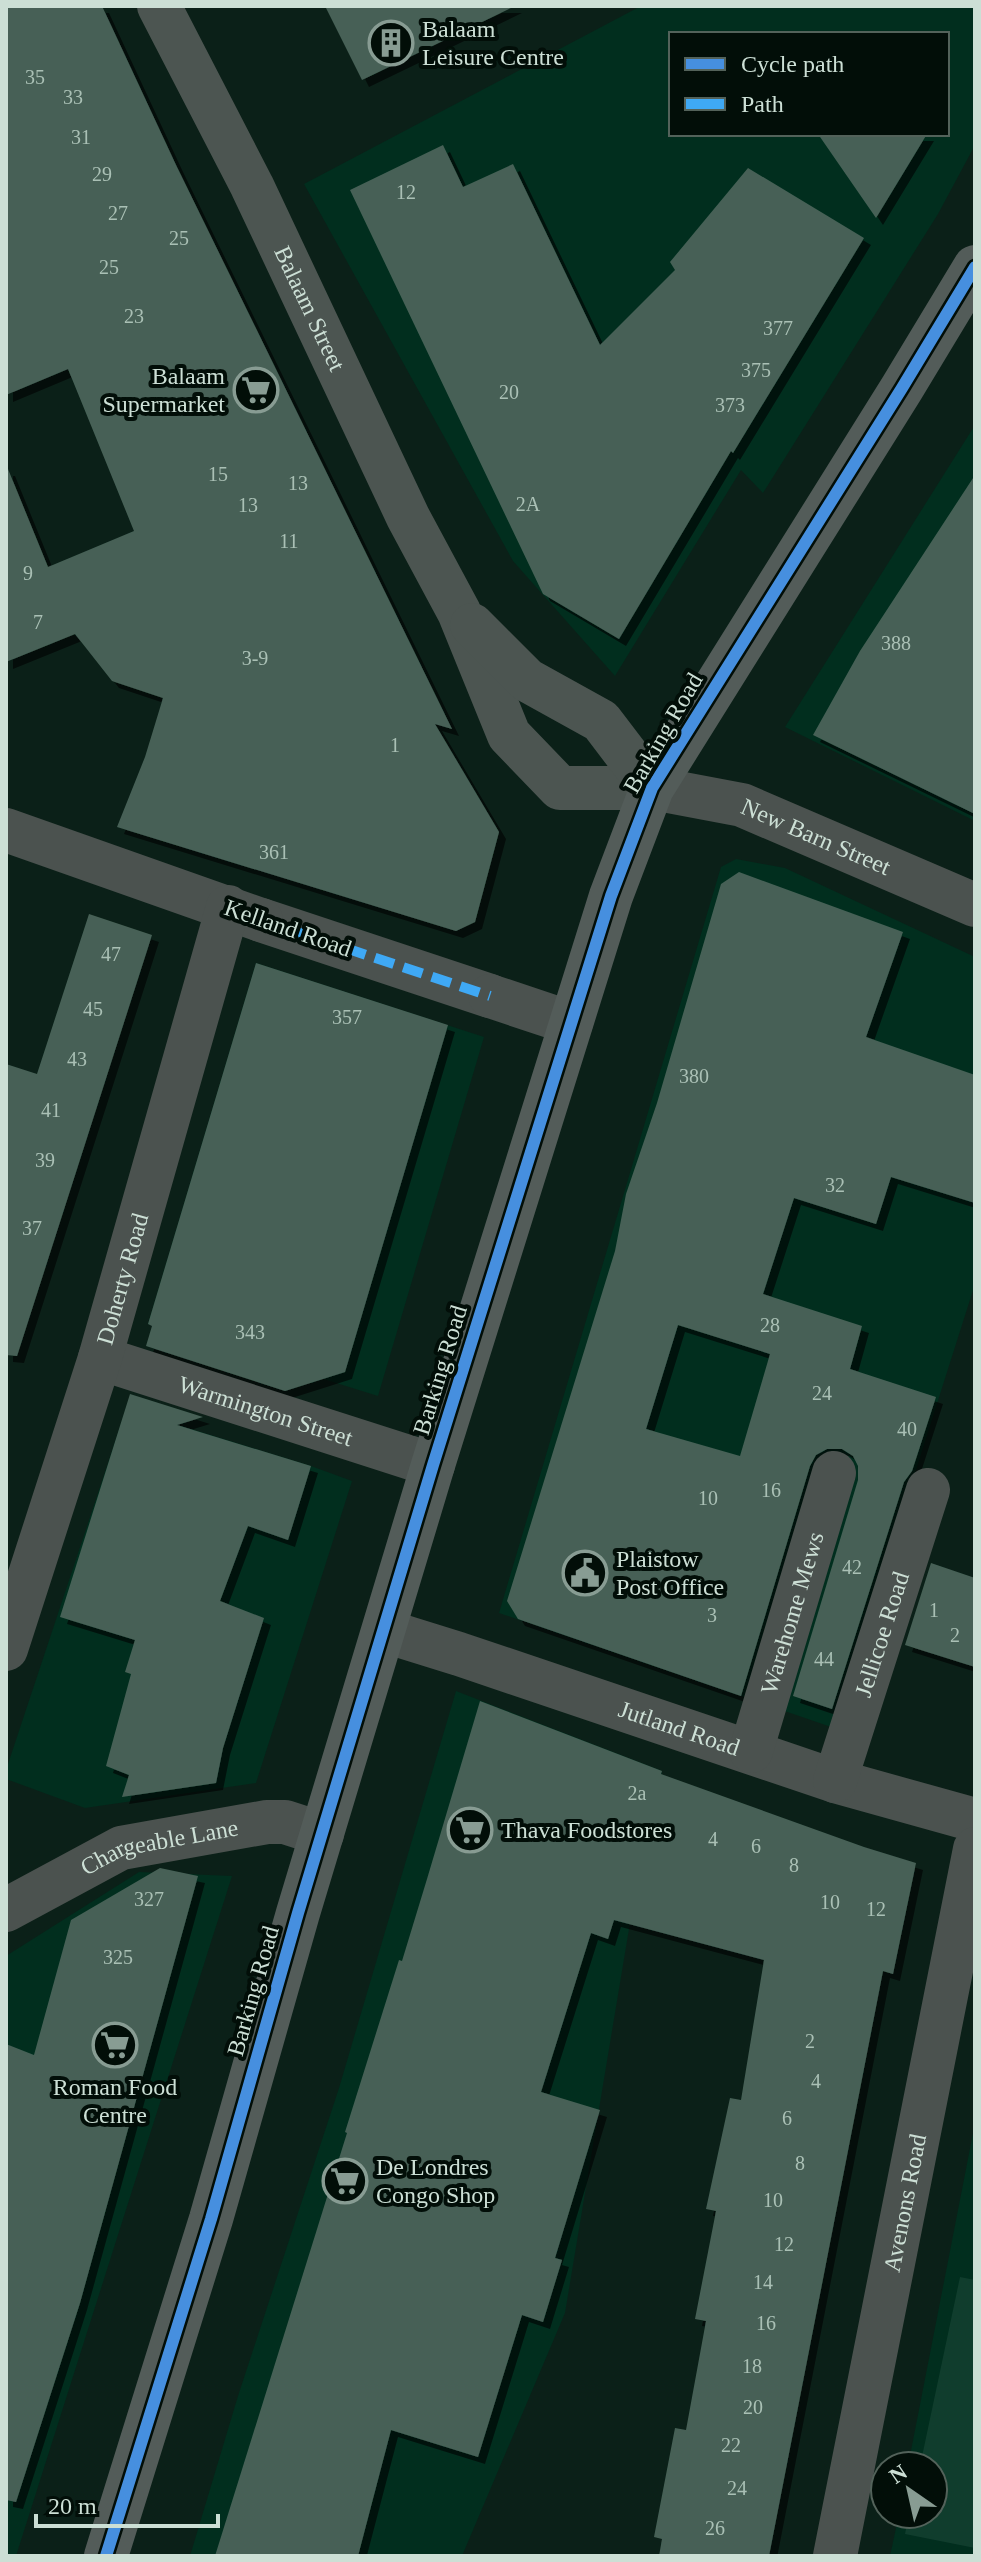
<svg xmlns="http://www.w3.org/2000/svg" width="981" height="2562" font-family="'Times New Roman',serif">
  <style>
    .built { fill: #012e1e; fill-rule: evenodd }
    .green { fill: #103d2d }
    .building { fill: #466156; fill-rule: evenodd; filter: url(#shadow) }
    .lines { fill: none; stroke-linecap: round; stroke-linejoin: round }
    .pedestrian { stroke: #4b524f; stroke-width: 44 }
    .minor { stroke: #4b524f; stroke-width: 44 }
    .tertiary { stroke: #4b524f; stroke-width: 44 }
    .secondary { stroke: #4c5551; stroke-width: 44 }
    .primary { stroke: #535c59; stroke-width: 44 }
    .quiet { stroke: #3fa9f5; stroke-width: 10; stroke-dasharray: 20 10; stroke-linecap: butt }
    .cycleway-casing { stroke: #020e08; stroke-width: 17 }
    .cycleway { stroke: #468fdf; stroke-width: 12 }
    .labels { text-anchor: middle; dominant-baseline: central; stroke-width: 8; stroke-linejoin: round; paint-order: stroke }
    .number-label { font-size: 20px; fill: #aac0b5 }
    .poi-label { font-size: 24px; fill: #ccdfd5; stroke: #020e08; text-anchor: start }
    .street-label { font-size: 24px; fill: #ccdfd5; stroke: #020e08 }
  </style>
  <defs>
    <filter id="shadow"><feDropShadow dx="7" dy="7" stdDeviation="0" flood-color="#0009"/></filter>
  </defs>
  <rect width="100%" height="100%" fill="#0b2018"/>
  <path class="built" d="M 641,6 L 975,6 L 975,145 L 938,214 L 763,493 L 741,470 L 615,676 L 513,561 L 304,184 ZM 671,34 L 947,34 L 947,134 L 671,134 Z
    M 975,425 L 975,821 L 785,727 Z
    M 736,859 L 785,868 L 975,957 L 975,1284 L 834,1728 L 499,1613 L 721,867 Z
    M 256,963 L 484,1037 L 378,1396 L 148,1324 Z
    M 126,1409 L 311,1466 L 352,1481 L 256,1783 L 85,1808 L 6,1779 L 6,1770 Z
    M 456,1691 L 662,1771 L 640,1863 L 565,2313 L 462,2556 L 190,2556 L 238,2396 L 339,2088 Z
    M 139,1872 L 232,1876 L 16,2556 L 6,2556 L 6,1956 Z
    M 975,2123 L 975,2556 L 890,2556 L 899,2514 L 933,2514 L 933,2466 L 908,2466 Z"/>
  <path class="green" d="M 960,2277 L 975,2280 L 975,2548 L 905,2534 L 909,2514 L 933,2514 L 933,2466 L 920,2466 Z"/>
  <path class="building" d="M 6,6 L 102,6 L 176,165 L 452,729 L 435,724 L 499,832 L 475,922 L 456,931 L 117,827 L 145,757 L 163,698 L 112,681 L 75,634 L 6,662 L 6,469 L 8,469 L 48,567 L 134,531 L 68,369 L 6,395 Z
    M 325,6 L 515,6 L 362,80 Z
    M 818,134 L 927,134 L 876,218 Z
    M 443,145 L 463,187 L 513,164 L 600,345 L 675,270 L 670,262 L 748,168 L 864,238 L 733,453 L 731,451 L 619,639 L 543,594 L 350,190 Z
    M 975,475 L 975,814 L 813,735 L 860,651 Z
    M 739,872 L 903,932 L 866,1037 L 975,1075 L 975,1203 L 891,1177 L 876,1224 L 794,1198 L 763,1294 L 862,1326 L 850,1369 L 936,1397 L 912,1471 L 904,1482 L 832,1709 L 793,1696 L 858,1480 L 858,1466 L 853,1456 L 842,1449 L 827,1449 L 816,1455 L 810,1466 L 741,1696 L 518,1619 L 507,1601 L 615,1251 L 626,1194 L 657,1103 L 721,884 ZM 678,1325 L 770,1354 L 740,1456 L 646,1429 Z
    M 89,914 L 152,935 L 17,1356 L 6,1355 L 6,1064 L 37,1074 Z
    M 256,963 L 448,1025 L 345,1372 L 285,1391 L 146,1346 L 152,1326 L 148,1324 Z
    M 130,1394 L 203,1417 L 177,1425 L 311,1466 L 288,1540 L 248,1526 L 220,1601 L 264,1618 L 223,1748 L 216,1783 L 122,1797 L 129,1775 L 106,1766 L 131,1674 L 125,1672 L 135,1640 L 60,1617 Z
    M 931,1563 L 975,1578 L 975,1667 L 905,1645 Z
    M 480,1701 L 662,1771 L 661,1774 L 864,1847 L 916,1863 L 893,1974 L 883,1971 L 769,2556 L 659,2556 L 662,2539 L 654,2537 L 675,2428 L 686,2430 L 706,2321 L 695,2319 L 716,2211 L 706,2209 L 730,2098 L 741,2100 L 764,1960 L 614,1920 L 608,1939 L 591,1933 L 541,2092 L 600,2110 L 555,2258 L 562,2260 L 543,2322 L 522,2315 L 478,2457 L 391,2430 L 358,2556 L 215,2556 L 347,2133 L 345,2132 L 399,1960 L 402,1961 L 427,1879 Z
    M 160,1868 L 198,1876 L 80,2303 L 16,2502 L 6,2500 L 6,2044 L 34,2055 L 71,1920 Z"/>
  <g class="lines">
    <path class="pedestrian" d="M 261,920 L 490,996"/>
    <g class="minor">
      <path d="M 6,830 L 261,920"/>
      <path d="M 490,996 L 571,1023"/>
      <path id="s1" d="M 100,1358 L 433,1465"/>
      <path id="s2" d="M 385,1631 L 459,1654 L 835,1781 L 975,1820"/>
      <path id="s3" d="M 6,1649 L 100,1358 L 228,907"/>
      <path id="s4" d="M 751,1751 L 834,1473"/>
      <path id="s5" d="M 835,1781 L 928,1490"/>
      <path id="s6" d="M 6,1910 L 121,1848 L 267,1822 L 285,1822 L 322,1834"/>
      <path id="s7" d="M 835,2556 L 975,1849"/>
    </g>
    <path class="tertiary" id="s8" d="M 652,788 L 742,805 L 975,905"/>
    <g class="secondary">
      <path id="s9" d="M 159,6 L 252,186 L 408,517 L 459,612 L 509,735 L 560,788 L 652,788"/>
      <path d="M 472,625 L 527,680 L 601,721 L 652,788"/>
    </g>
    <path class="primary" d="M 106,2556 L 211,2219 L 298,1913 L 433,1465 L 611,896 L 652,788 L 902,388 L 975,267"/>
    <path class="quiet" d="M 261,920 L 490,996"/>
    <g class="cycleway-casing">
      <path id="cycleway" d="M 106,2556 L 211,2219 L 298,1913 L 433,1465 L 611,896 L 652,788 L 902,388 L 975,267"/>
    </g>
    <use href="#cycleway" class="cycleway"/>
  </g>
  <defs>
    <g id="building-ring" transform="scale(2.3)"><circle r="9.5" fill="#020e08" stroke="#889c93" stroke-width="1.5"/><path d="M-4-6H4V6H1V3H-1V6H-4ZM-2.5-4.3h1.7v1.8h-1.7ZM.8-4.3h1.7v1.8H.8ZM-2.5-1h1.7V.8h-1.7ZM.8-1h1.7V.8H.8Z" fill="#889c93"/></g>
    <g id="supermarket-ring" transform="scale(2.3)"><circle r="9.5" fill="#020e08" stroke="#889c93" stroke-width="1.5"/><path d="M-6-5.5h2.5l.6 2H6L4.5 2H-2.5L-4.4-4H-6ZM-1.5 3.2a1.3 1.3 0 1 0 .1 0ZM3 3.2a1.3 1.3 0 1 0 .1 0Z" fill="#889c93"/></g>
    <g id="civic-ring" transform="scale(2.3)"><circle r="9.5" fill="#020e08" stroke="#889c93" stroke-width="1.5"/><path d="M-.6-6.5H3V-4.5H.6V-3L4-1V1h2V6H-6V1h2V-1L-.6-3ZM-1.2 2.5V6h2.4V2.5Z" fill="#889c93"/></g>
  </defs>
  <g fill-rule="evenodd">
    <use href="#building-ring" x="391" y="43"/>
    <use href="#supermarket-ring" x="256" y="390"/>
    <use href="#civic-ring" x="585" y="1573"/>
    <use href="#supermarket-ring" x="470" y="1830"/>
    <use href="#supermarket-ring" x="115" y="2045"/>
    <use href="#supermarket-ring" x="345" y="2181"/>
  </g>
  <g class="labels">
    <g class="number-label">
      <text x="35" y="77">35</text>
      <text x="73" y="97">33</text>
      <text x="81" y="137">31</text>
      <text x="102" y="174">29</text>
      <text x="406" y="192">12</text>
      <text x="118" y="213">27</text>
      <text x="179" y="238">25</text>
      <text x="109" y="267">25</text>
      <text x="134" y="316">23</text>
      <text x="778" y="328">377</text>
      <text x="756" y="370">375</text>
      <text x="509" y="392">20</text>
      <text x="730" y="405">373</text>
      <text x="218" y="474">15</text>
      <text x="298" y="483">13</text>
      <text x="528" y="504">2A</text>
      <text x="248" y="505">13</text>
      <text x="289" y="541">11</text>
      <text x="28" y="573">9</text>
      <text x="38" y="622">7</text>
      <text x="896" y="643">388</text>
      <text x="255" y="658">3-9</text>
      <text x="395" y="745">1</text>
      <text x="274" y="852">361</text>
      <text x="111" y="954">47</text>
      <text x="93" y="1009">45</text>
      <text x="347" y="1017">357</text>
      <text x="77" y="1059">43</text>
      <text x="694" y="1076">380</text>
      <text x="51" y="1110">41</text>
      <text x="45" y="1160">39</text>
      <text x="835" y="1185">32</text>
      <text x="32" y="1228">37</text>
      <text x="770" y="1325">28</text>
      <text x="250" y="1332">343</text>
      <text x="822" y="1393">24</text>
      <text x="907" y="1429">40</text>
      <text x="771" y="1490">16</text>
      <text x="708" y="1498">10</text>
      <text x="852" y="1567">42</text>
      <text x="934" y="1610">1</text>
      <text x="712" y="1615">3</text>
      <text x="955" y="1635">2</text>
      <text x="824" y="1659">44</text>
      <text x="637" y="1793">2a</text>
      <text x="713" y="1839">4</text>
      <text x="756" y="1846">6</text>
      <text x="794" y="1865">8</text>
      <text x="149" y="1899">327</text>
      <text x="830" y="1902">10</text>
      <text x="876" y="1909">12</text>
      <text x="118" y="1957">325</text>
      <text x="810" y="2041">2</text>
      <text x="816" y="2081">4</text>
      <text x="787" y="2118">6</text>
      <text x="800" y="2163">8</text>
      <text x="773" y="2200">10</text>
      <text x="784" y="2244">12</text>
      <text x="763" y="2282">14</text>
      <text x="766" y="2323">16</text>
      <text x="752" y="2366">18</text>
      <text x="753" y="2407">20</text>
      <text x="731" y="2445">22</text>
      <text x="737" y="2488">24</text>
      <text x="715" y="2528">26</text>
    </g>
    <g class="poi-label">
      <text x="422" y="29">Balaam<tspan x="422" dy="28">Leisure Centre</tspan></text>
      <text x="225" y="376" text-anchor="end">Balaam<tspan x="225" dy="28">Supermarket</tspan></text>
      <text x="616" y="1559">Plaistow<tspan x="616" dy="28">Post Office</tspan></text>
      <text x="501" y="1830">Thava Foodstores</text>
      <text x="115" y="2087" text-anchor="middle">Roman Food<tspan x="115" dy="28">Centre</tspan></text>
      <text x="376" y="2167">De Londres<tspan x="376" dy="28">Congo Shop</tspan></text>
    </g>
    <g class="street-label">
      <text stroke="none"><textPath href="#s9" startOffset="338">Balaam Street</textPath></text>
      <text transform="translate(663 733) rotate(-60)">Barking Road</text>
      <text stroke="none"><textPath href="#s8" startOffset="172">New Barn Street</textPath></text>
      <text transform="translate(288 928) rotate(19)">Kelland Road</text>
      <text stroke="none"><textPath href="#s3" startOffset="388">Doherty Road</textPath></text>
      <text transform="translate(440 1370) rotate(-73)">Barking Road</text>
      <text stroke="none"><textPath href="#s1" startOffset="174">Warmington Street</textPath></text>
      <text stroke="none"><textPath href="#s4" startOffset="144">Warehome Mews</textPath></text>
      <text stroke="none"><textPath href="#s5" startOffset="154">Jellicoe Road</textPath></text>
      <text stroke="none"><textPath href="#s2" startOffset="310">Jutland Road</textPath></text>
      <text stroke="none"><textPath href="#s6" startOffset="168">Chargeable Lane</textPath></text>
      <text transform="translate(253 1991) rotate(-74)">Barking Road</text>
      <text stroke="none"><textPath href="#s7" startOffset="360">Avenons Road</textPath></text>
    </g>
  </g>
  <rect width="981" height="2562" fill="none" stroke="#ccdfd5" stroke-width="16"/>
  <rect x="669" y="32" width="280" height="104" fill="#020e08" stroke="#53625a" stroke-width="2"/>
  <rect x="685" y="58" width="40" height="12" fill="#468fdf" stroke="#53625a" stroke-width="2"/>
  <text x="741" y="72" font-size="24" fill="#ccdfd5">Cycle path</text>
  <rect x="685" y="98" width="40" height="12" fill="#3fa9f5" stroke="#53625a" stroke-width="2"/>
  <text x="741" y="112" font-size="24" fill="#ccdfd5">Path</text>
  <g transform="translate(909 2490) rotate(326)"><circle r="38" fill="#020e08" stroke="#53625a" stroke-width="2"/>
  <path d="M0-6L14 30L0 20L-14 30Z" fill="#889c93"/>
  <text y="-12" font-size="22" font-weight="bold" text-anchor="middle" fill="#ccdfd5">N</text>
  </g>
  <path d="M36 2514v12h182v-12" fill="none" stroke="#ccdfd5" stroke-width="4"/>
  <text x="48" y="2514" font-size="24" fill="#ccdfd5" stroke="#020e08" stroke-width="6" paint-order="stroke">20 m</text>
</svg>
